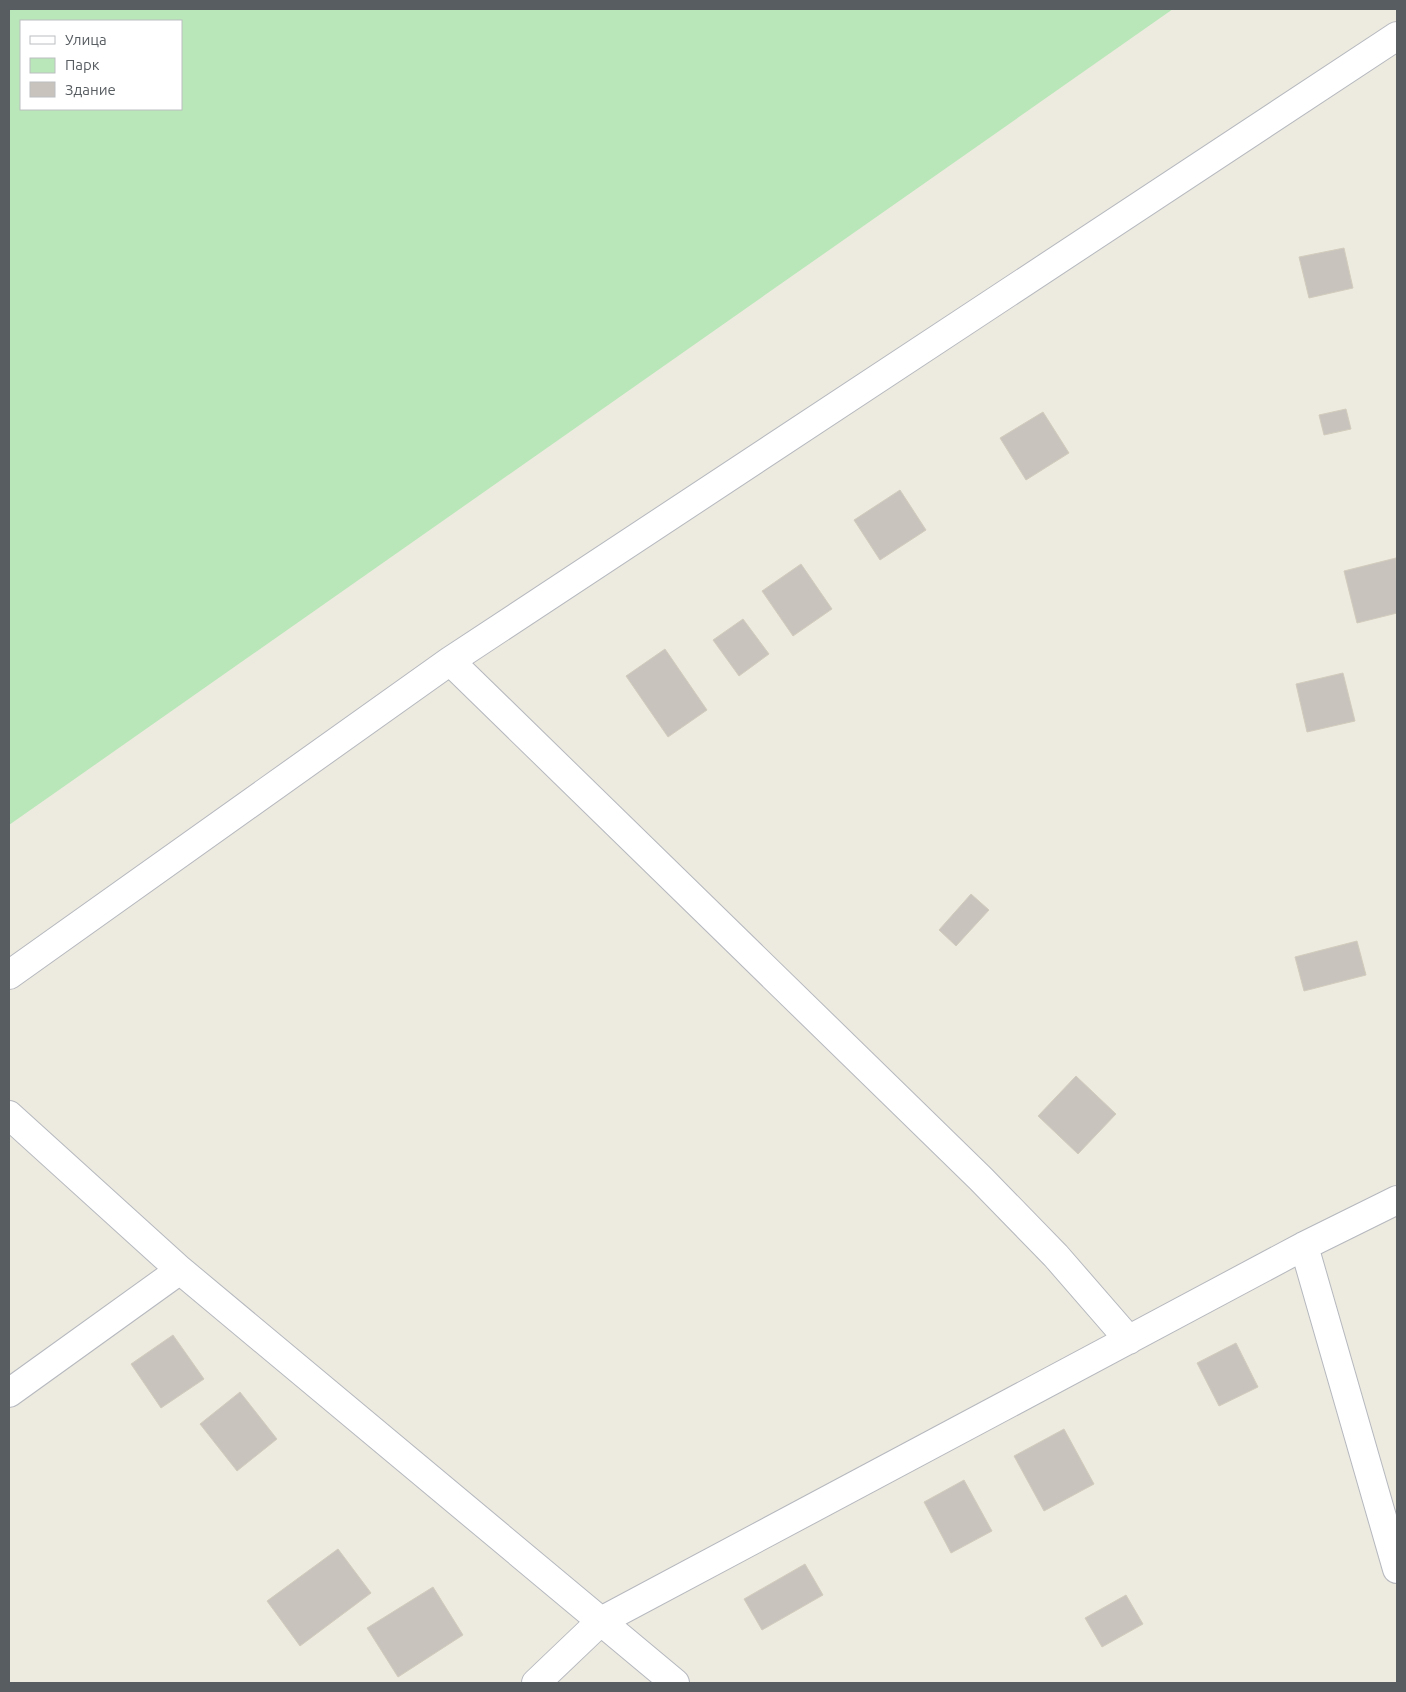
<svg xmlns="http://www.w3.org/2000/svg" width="1406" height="1692" font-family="Ubuntu,sans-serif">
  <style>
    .green { fill: #b9e7b9; fill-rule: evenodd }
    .building { fill: #c8c4bd; stroke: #d2ccbd }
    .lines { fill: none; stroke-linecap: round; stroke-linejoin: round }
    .minor-casing { stroke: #b5b8be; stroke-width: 30 }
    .minor { stroke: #fff; stroke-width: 28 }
  </style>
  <rect width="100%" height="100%" fill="#edeadf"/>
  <path class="green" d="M 9,9 L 1173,9 L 9,825 ZM 21,21 L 181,21 L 181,109 L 21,109 Z"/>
  <path class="building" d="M 1344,248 L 1353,288 L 1309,298 L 1299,257 Z
    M 1346,409 L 1351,429 L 1324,435 L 1319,415 Z
    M 1043,412 L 1069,453 L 1026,480 L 1000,438 Z
    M 900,490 L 926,530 L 880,560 L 854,520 Z
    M 1396,558 L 1397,613 L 1357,623 L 1344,571 Z
    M 801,564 L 832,609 L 793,636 L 762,591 Z
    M 743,619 L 769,654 L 739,676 L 713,640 Z
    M 665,649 L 707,710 L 668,737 L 626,676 Z
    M 1343,673 L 1355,721 L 1307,732 L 1296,684 Z
    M 971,894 L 989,910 L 956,946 L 939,930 Z
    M 1357,941 L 1366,975 L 1304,991 L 1295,957 Z
    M 1076,1076 L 1116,1114 L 1078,1154 L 1038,1116 Z
    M 173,1335 L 204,1379 L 161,1408 L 131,1364 Z
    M 1236,1343 L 1258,1387 L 1219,1406 L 1197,1363 Z
    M 240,1392 L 277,1439 L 237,1471 L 200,1424 Z
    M 1064,1429 L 1094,1484 L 1044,1511 L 1014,1456 Z
    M 964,1480 L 992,1531 L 951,1553 L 924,1502 Z
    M 338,1549 L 371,1593 L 300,1646 L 267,1601 Z
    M 805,1564 L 823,1595 L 762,1630 L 744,1599 Z
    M 433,1587 L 463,1635 L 398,1677 L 367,1628 Z
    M 1126,1595 L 1143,1624 L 1102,1647 L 1085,1618 Z"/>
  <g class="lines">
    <g class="minor-casing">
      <path id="minor" d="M 450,661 L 981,1179 L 1056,1256 L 1129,1340
        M 9,975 L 450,661 L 1397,36
        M 9,1115 L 180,1270 L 675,1683
        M 1304,1246 L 1397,1569
        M 9,1393 L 180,1270
        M 536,1683 L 601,1621 L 1304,1246 L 1397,1200"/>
    </g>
    <use href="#minor" class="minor"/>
  </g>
  <rect width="1406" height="1692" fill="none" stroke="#585d62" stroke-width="20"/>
  <rect x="20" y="20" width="162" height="90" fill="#ffffff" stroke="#bcbec0"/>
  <rect x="30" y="36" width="25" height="8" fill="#ffffff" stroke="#bcbec0"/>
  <text x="65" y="45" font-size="15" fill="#585d62">Улица</text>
  <rect x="30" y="58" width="25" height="15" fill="#b9e7b9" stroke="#bcbec0"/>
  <text x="65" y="70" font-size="15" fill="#585d62">Парк</text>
  <rect x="30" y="82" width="25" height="15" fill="#c8c4bd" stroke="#bcbec0"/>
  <text x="65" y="95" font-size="15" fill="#585d62">Здание</text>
</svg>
